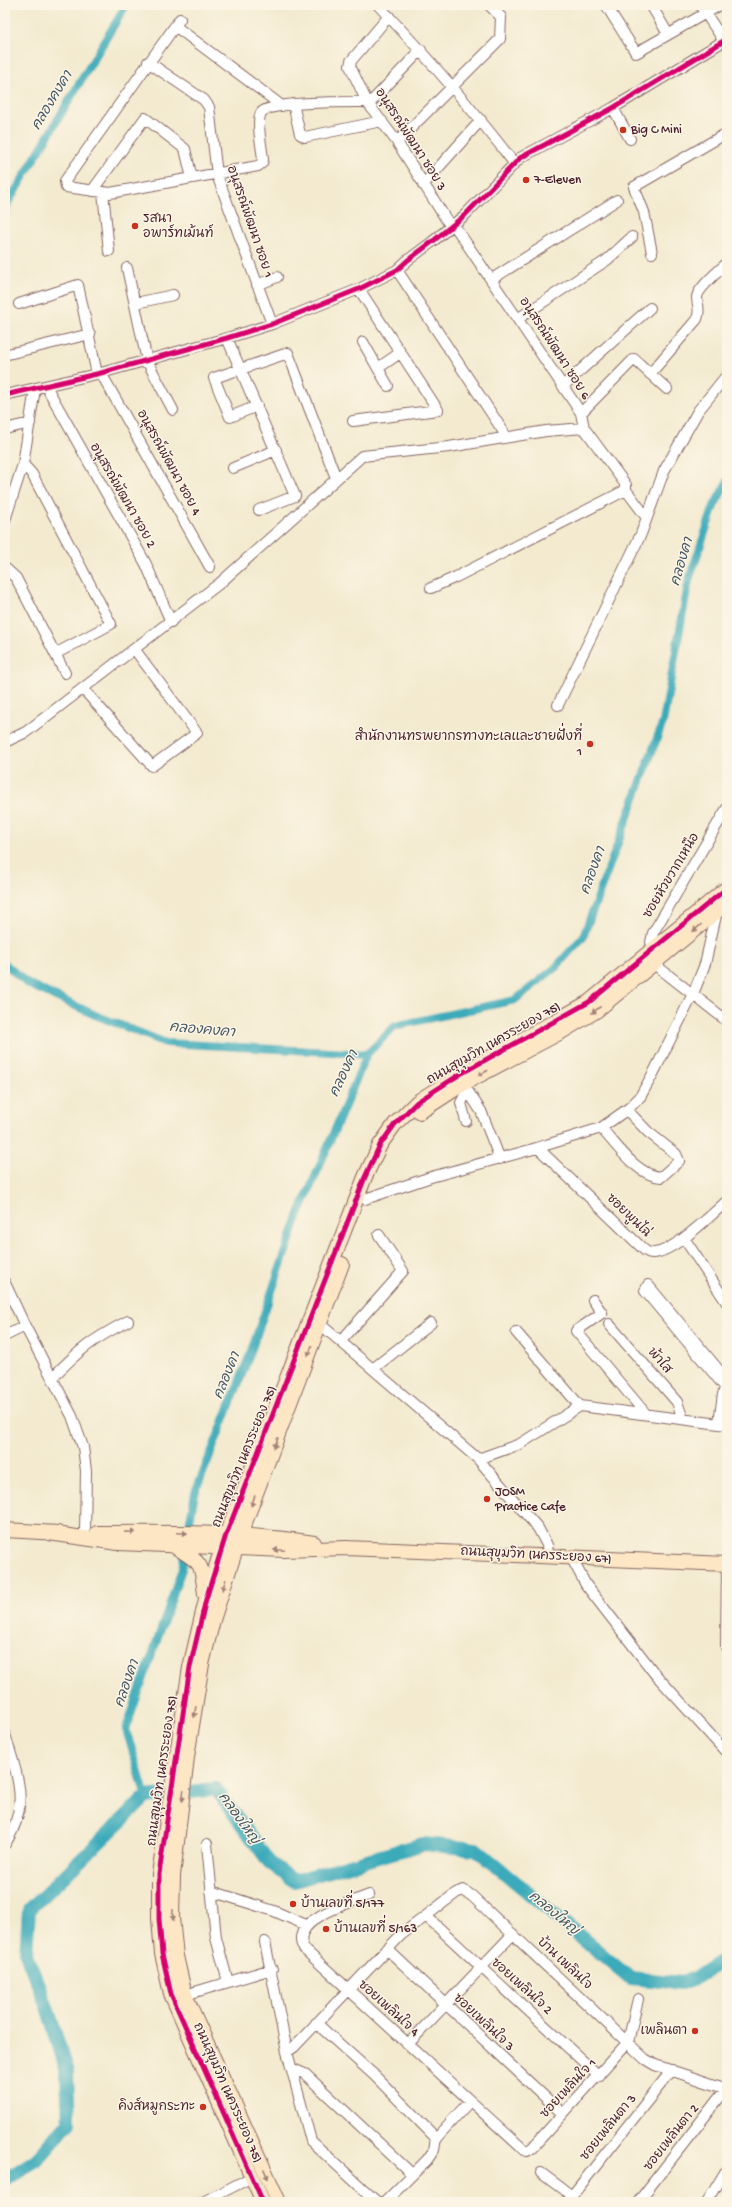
<svg xmlns="http://www.w3.org/2000/svg" width="732" height="2207" font-family="'Gochi Hand','Playpen Sans Thai',sans-serif">
  <style>
    .lines { fill: none; stroke-linecap: round; stroke-linejoin: round }
    .canal { stroke: #3baaba; stroke-width: 8 }
    .river { stroke: #3baaba; stroke-width: 14 }
    .street-casing { stroke: #856664; stroke-width: 12 }
    .secondary-casing { stroke: #856664; stroke-width: 16 }
    .street { stroke: #fff; stroke-width: 10 }
    .secondary { stroke: #fce6c4; stroke-width: 14 }
    .cycleway-casing { stroke: #fcf5e5; stroke-width: 8 }
    .cycleway { stroke: #d6006c; stroke-width: 5 }
    .oneway { fill: #a38278 }
    .poi-dot { fill: #c8321e; stroke: #fcf5e5; stroke-width: 1.5 }
    .labels { text-anchor: middle; dominant-baseline: central; stroke-width: 3; stroke-linejoin: round; paint-order: stroke }
    .poi-label { font-size: 13px; fill: #4a1f2b; stroke: #fcf5e5; text-anchor: start }
    .street-label { font-size: 13px; fill: #4a1f2b; stroke: #fcf5e5 }
    .water-label { font-size: 14px; font-style: italic; fill: #445764; stroke: #fcf5e5 }
  </style>
  <rect width="100%" height="100%" fill="#fcf5e5"/>
  <filter id="ink" filterUnits="userSpaceOnUse"><feTurbulence type="fractalNoise" baseFrequency=".025" numOctaves="2"/><feDisplacementMap in="SourceGraphic" scale="8" xChannelSelector="R" yChannelSelector="G"/><feConvolveMatrix kernelMatrix="1 2 1 2 8 2 1 2 1" color-interpolation-filters="sRGB"/></filter>
  <filter id="wash" filterUnits="userSpaceOnUse"><feTurbulence type="fractalNoise" baseFrequency=".012" numOctaves="4" result="noise"/><feDisplacementMap in="SourceGraphic" scale="16" xChannelSelector="R" yChannelSelector="G"/><feGaussianBlur stdDeviation="0.9" result="paint"/><feColorMatrix in="noise" values="0 0 0 0 0 0 0 0 0 0 0 0 0 0 0 0 0 1.4 0 .05"/><feComposite in="paint" operator="in"/></filter>
  <g filter="url(#wash)">
    <rect width="100%" height="100%" fill="#f3eacf"/>
    <g class="lines">
      <path class="canal" d="M 5,213 L 8,203 L 126,5
        M 5,964 L 28,984 L 95,1015 L 166,1043 L 367,1054
        M 187,1537 L 195,1493 L 249,1357 L 297,1219 L 367,1054 L 395,1026 L 515,1000 L 555,968 L 583,937 L 663,722 L 689,580 L 714,506 L 727,482
        M 146,1797 L 126,1729 L 182,1569 L 185,1550"/>
      <path class="river" d="M 5,2180 L 36,2160 L 69,2123 L 67,2072 L 48,2010 L 26,1954 L 29,1910 L 146,1797 L 216,1789 L 269,1862 L 294,1881 L 423,1844 L 476,1849 L 630,1978 L 682,1983 L 697,1977 L 727,1957"/>
    </g>
  </g>
  <g filter="url(#ink)">
    <g class="lines">
      <g class="street-casing">
        <path id="street" d="M 378,5 C 426,56 472,108 514,163
          M 606,5 L 636,53 L 720,5
          M 651,5 L 668,34
          M 700,5 L 724,41
          M 389,16 L 351,61 L 350,66 L 367,102 L 397,142 L 451,227
          M 180,19 L 65,181 L 66,187 L 110,193 L 258,166 L 262,163 L 263,159 C 262,149 256,121 261,113 C 267,101 351,102 367,102
          M 175,26 L 282,106
          M 148,62 L 204,100 L 209,107 L 217,175 L 272,324
          M 293,104 L 300,134 L 305,137 L 382,121
          M 369,104 L 421,50
          M 613,108 L 630,139
          M 397,142 L 500,39 L 501,17 L 489,5
          M 423,185 L 481,120
          M 92,191 L 145,118 L 185,149 L 192,178
          M 103,192 L 109,251
          M 454,225 L 581,413 L 584,428 L 626,485 L 626,490
          M 652,253 L 644,212 L 634,187 L 727,133
          M 127,268 L 147,361 L 173,410
          M 397,270 L 503,431
          M 492,279 L 617,200
          M 257,285 L 277,277
          M 136,303 L 173,295
          M 19,304 L 78,285 L 97,374
          M 519,318 L 607,260 L 632,237
          M 227,338 L 295,496 L 259,510
          M 363,342 L 388,386
          M 8,354 L 90,334
          M 378,368 L 400,353
          M 101,373 L 210,567
          M 650,374 L 697,319 C 701,310 697,305 697,297 C 698,288 721,269 727,263
          M 46,386 L 146,564 L 171,622
          M 563,386 L 650,308
          M 5,395 L 101,373 L 227,338 L 272,324 L 359,289 L 397,270 L 408,260 L 432,242 L 465,215 L 520,158 L 613,108 L 727,39
          M 257,406 L 230,417 L 214,378 L 288,353 L 336,478
          M 581,413 L 634,359 L 667,389
          M 353,421 L 438,410 L 359,289
          M 5,429 L 30,423
          M 23,464 L 32,474 L 111,624 L 55,654
          M 233,468 L 276,450
          M 626,490 L 647,518
          M 5,520 L 23,464 L 35,389
          M 5,568 L 16,578 L 65,673
          M 431,588 L 456,577 L 626,490
          M 83,689 L 152,766 L 197,733 L 135,650
          M 558,705 L 641,534 L 664,471 L 698,411 L 727,375
          M 5,742 L 26,732 L 220,583 L 362,456 L 449,447 L 546,431 L 584,428
          M 656,953 L 651,942 L 653,933 L 727,808
          M 654,964 L 727,1021
          M 463,1084 L 481,1111 L 500,1159
          M 466,1121 L 461,1103 L 467,1091
          M 601,1128 C 616,1144 637,1176 661,1177 L 679,1161 L 676,1154 L 648,1132 L 627,1110
          M 538,1148 L 641,1247 C 644,1250 648,1253 652,1253 C 672,1254 712,1214 727,1201
          M 365,1199 L 431,1177 L 530,1150 L 601,1128 L 629,1108 L 640,1097 L 654,1072 L 693,994 L 705,964 L 717,911
          M 684,1238 L 727,1303
          M 5,1283 L 25,1326 L 72,1416 L 83,1447 L 86,1471 L 85,1533
          M 593,1300 L 602,1313 L 576,1331 L 646,1414
          M 320,1324 L 478,1459 L 538,1528 L 547,1545 L 548,1556
          M 609,1324 L 677,1402 L 683,1419
          M 516,1332 L 580,1406
          M 5,1336 L 25,1326
          M 341,1341 L 403,1271 L 379,1235
          M 374,1368 L 431,1323
          M 52,1378 C 79,1350 93,1339 128,1321
          M 725,1387 L 645,1291 L 648,1285 L 727,1380
          M 719,1423 L 723,1394 L 727,1383
          M 478,1459 L 520,1444 L 580,1406 L 727,1425
          M 571,1557 L 586,1585 L 655,1674 L 727,1753
          M 726,1647 L 727,1564
          M 5,1734 C 17,1777 31,1804 5,1844
          M 207,1844 L 216,1938 L 228,1982
          M 211,1891 L 274,1911 L 306,1925
          M 369,1895 C 350,1903 287,1920 304,1949 L 524,2150 L 527,2151 L 532,2148 L 628,2042 L 638,1999
          M 426,1916 L 599,2076
          M 265,1942 L 287,2052 L 311,2141 L 377,2202
          M 387,1949 L 563,2114
          M 185,1995 L 272,1969
          M 316,2023 L 374,2075 L 436,2138
          M 408,2044 L 513,1934
          M 287,2052 L 294,2047 L 401,1935 L 456,1893 L 463,1890 L 472,1896 L 645,2059 L 655,2065 L 727,2089
          M 293,2069 L 305,2074 L 412,2174
          M 541,2173 L 572,2196
          M 203,2202 L 252,2177
          M 385,2202 L 427,2160 L 434,2150 L 436,2138 L 470,2101
          M 567,2202 L 672,2070
          M 638,2202 L 726,2089
          M 707,2202 L 727,2169"/>
      </g>
      <g class="secondary-casing">
        <path id="secondary" d="M 420,1112 L 463,1084 L 563,1031 L 596,1011 L 727,903
          M 5,1530 L 58,1533
          M 49,1533 L 118,1543 L 284,1550 L 346,1548 L 727,1564
          M 97,1533 C 169,1532 242,1532 314,1543
          M 174,1546 C 202,1564 201,1560 205,1594
          M 263,2202 L 171,1994 L 162,1954 L 159,1919 L 159,1874 L 190,1667 L 206,1599 L 226,1535 L 365,1177 L 380,1145 L 395,1124 L 417,1102 L 462,1073 L 589,1002 L 727,888
          M 279,2202 L 185,1995 L 176,1956 L 172,1918 L 173,1876 L 187,1757 L 202,1664 L 213,1620 L 240,1536 L 342,1264"/>
      </g>
      <use href="#street" class="street"/>
      <use href="#secondary" class="secondary"/>
      <g class="cycleway-casing">
        <path id="cycleway" d="M 5,395 L 101,373 L 227,338 L 272,324 L 359,289 L 397,270 L 408,260 L 432,242 L 465,215 L 520,158 L 613,108 L 727,39
          M 263,2202 L 171,1994 L 162,1954 L 159,1919 L 159,1874 L 190,1667 L 206,1599 L 226,1535 L 365,1177 L 380,1145 L 395,1124 L 417,1102 L 462,1073 L 589,1002 L 727,888"/>
      </g>
      <use href="#cycleway" class="cycleway"/>
    </g>
    <defs><path id="oneway-solid" d="M-6-.8H1V-3.2L6.5 0L1 3.2V.8H-6Z"/></defs>
    <g class="oneway">
      <use href="#oneway-solid" transform="translate(697 928) rotate(140)"/>
      <use href="#oneway-solid" transform="translate(596 1010) rotate(144)"/>
      <use href="#oneway-solid" transform="translate(483 1073) rotate(152)"/>
      <use href="#oneway-solid" transform="translate(310 1351) rotate(110)"/>
      <use href="#oneway-solid" transform="translate(276 1443) rotate(111)"/>
      <use href="#oneway-solid" transform="translate(253 1501) rotate(110)"/>
      <use href="#oneway-solid" transform="translate(130 1532) rotate(-1)"/>
      <use href="#oneway-solid" transform="translate(182 1533) rotate(2)"/>
      <use href="#oneway-solid" transform="translate(279 1550) rotate(-178)"/>
      <use href="#oneway-solid" transform="translate(224 1585) rotate(108)"/>
      <use href="#oneway-solid" transform="translate(195 1712) rotate(99)"/>
      <use href="#oneway-solid" transform="translate(183 1796) rotate(97)"/>
      <use href="#oneway-solid" transform="translate(173 1915) rotate(89)"/>
      <use href="#oneway-solid" transform="translate(266 2174) rotate(66)"/>
    </g>
  </g>
  <g class="poi-dot">
    <circle cx="623" cy="130" r="4"/>
    <circle cx="526" cy="180" r="4"/>
    <circle cx="135" cy="226" r="4"/>
    <circle cx="590" cy="744" r="4"/>
    <circle cx="487" cy="1499" r="4"/>
    <circle cx="293" cy="1904" r="4"/>
    <circle cx="326" cy="1929" r="4"/>
    <circle cx="695" cy="2031" r="4"/>
    <circle cx="203" cy="2107" r="4"/>
  </g>
  <g class="labels">
    <g class="poi-label">
      <text x="631" y="130">Big C Mini</text>
      <text x="534" y="180">7-Eleven</text>
      <text x="143" y="219">รสนา<tspan x="143" dy="15">อพาร์ทเม้นท์</tspan></text>
      <text x="582" y="737" text-anchor="end">สำนักงานทรพยากรทางทะเลและชายฝั่งที่<tspan x="582" dy="15">1</tspan></text>
      <text x="495" y="1492">JOSM<tspan x="495" dy="15">Practice Cafe</tspan></text>
      <text x="301" y="1904">บ้านเลขที่ 5/177</text>
      <text x="334" y="1929">บ้านเลขที่ 5/163</text>
      <text x="687" y="2031" text-anchor="end">เพลินตา</text>
      <text x="195" y="2107" text-anchor="end">คิงส์หมูกระทะ</text>
    </g>
    <g class="street-label">
      <text transform="translate(410 140) rotate(57)">อนุสรณ์พัฒนา ซอย 3</text>
      <text transform="translate(249 222) rotate(71)">อนุสรณ์พัฒนา ซอย 1</text>
      <text transform="translate(554 349) rotate(57)">อนุสรณ์พัฒนา ซอย 6</text>
      <text transform="translate(168 463) rotate(61)">อนุสรณ์พัฒนา ซอย 4</text>
      <text transform="translate(122 496) rotate(60)">อนุสรณ์พัฒนา ซอย 2</text>
      <text transform="translate(672 876) rotate(-59)">ซอยหัวขวากเหนือ</text>
      <text transform="translate(494 1044) rotate(-30)">ถนนสุขุมวิท (นครระยอง 75)</text>
      <text transform="translate(628 1216) rotate(44)">ซอยพูนไฉ่</text>
      <text transform="translate(659 1361) rotate(49)">พ้าใส</text>
      <text transform="translate(245 1457) rotate(-68)">ถนนสุขุมวิท (นครระยอง 75)</text>
      <text transform="translate(536 1556) rotate(3)">ถนนสุขุมวิท (นครระยอง 67)</text>
      <text transform="translate(163 1771) rotate(-82)">ถนนสุขุมวิท (นครระยอง 75)</text>
      <text transform="translate(564 1964) rotate(43)">บ้าน เพลินใจ</text>
      <text transform="translate(521 1987) rotate(42)">ซอยเพลินใจ 2</text>
      <text transform="translate(388 2009) rotate(42)">ซอยเพลินใจ 4</text>
      <text transform="translate(483 2023) rotate(43)">ซอยเพลินใจ 3</text>
      <text transform="translate(569 2089) rotate(-47)">ซอยเพลินใจ 1</text>
      <text transform="translate(227 2093) rotate(66)">ถนนสุขุมวิท (นครระยอง 75)</text>
      <text transform="translate(609 2128) rotate(-51)">ซอยเพลินตา 3</text>
      <text transform="translate(672 2138) rotate(-52)">ซอยเพลินตา 2</text>
    </g>
    <g class="water-label">
      <text transform="translate(53 101) rotate(-59)">คลองคงคา</text>
      <text transform="translate(683 562) rotate(-74)">คลองคา</text>
      <text transform="translate(594 871) rotate(-70)">คลองคา</text>
      <text transform="translate(202 1031) rotate(5)">คลองคงคา</text>
      <text transform="translate(345 1074) rotate(-65)">คลองคา</text>
      <text transform="translate(228 1376) rotate(-68)">คลองคา</text>
      <text transform="translate(128 1684) rotate(-71)">คลองคา</text>
      <text transform="translate(238 1819) rotate(54)">คลองใหญ่</text>
      <text transform="translate(553 1914) rotate(40)">คลองใหญ่</text>
    </g>
  </g>
  <rect width="732" height="2207" fill="none" stroke="#fcf5e5" stroke-width="20"/>
</svg>
